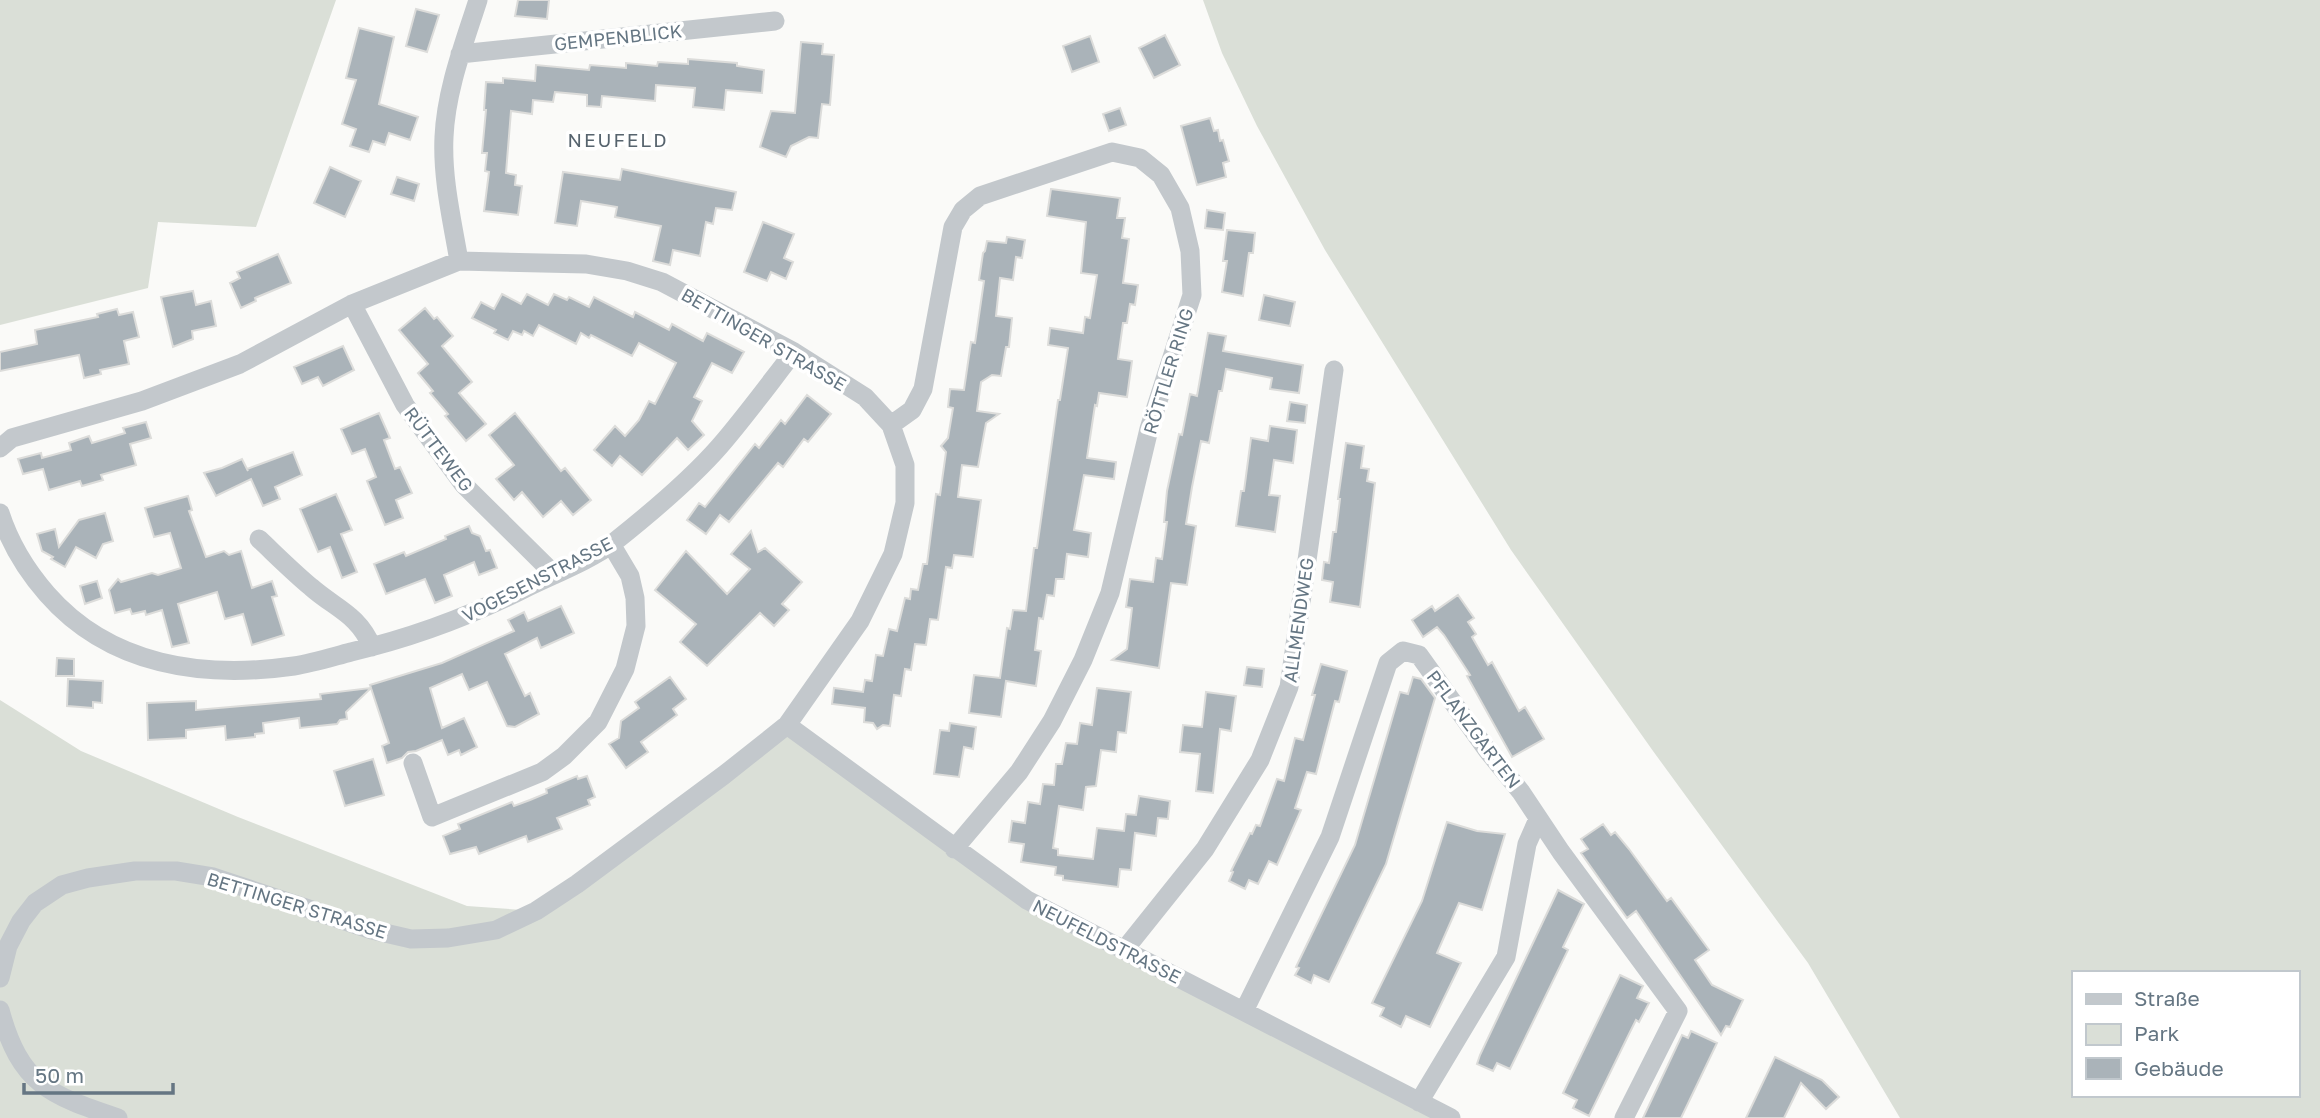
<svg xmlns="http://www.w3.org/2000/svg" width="2320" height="1118" font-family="'Golos Text',sans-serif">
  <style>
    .green { fill: #dadfd7; fill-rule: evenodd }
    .building { fill: #aab3b9; stroke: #dcdcda; stroke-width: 2 }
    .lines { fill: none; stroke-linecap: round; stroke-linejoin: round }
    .minor { stroke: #c3c8cc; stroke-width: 19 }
    .labels { text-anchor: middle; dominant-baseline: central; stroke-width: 7; stroke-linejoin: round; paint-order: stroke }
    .street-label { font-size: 18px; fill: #657683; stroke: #fff }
    .neighbourhood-label { font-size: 19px; letter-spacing: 2px; fill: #57646e; stroke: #fff }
  </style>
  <rect width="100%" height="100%" fill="#fafaf8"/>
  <path class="green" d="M 0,0 L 336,0 L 256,227 L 158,222 L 148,288 L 0,325 Z
    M 1203,0 L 2320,0 L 2320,1118 L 1900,1118 L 1808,963 L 1653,751 L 1511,550 L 1325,250 L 1257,126 L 1222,53 ZM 2073,973 L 2297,973 L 2297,1095 L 2073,1095 Z
    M 0,700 L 81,751 L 238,817 L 467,906 L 536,911 L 787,725 L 1027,900 L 1451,1118 L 0,1118 Z"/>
  <path class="building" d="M 518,0 L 549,0 L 547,19 L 515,16 Z
    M 416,9 L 439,15 L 427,52 L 406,46 Z
    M 359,28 L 394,37 L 379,104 L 418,117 L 410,140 L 389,133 L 385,145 L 373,141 L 369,152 L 350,146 L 356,129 L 342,124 L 356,80 L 346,78 Z
    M 1165,35 L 1180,65 L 1154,78 L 1139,48 Z
    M 1090,36 L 1099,62 L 1072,72 L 1063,46 Z
    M 801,42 L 823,44 L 822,54 L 834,55 L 830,105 L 822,104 L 818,138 L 809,137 L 791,146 L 786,157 L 760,147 L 771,111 L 795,113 Z
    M 688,59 L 737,63 L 737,66 L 764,70 L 762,93 L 726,90 L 724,110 L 693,107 L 695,88 L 656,85 L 655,101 L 602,96 L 601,107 L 587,106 L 587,95 L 555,92 L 553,102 L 533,100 L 532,114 L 511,111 L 506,173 L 516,175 L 515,185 L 522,186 L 518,215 L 484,211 L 489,172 L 485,171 L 487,153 L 482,153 L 486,110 L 484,110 L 486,82 L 503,83 L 503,78 L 535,81 L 536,65 L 589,70 L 590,65 L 626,68 L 626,63 L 657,66 L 658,62 L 688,64 Z
    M 1120,108 L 1126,125 L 1109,131 L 1103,114 Z
    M 1210,118 L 1214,131 L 1218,130 L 1220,141 L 1223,140 L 1229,161 L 1223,163 L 1226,177 L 1197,185 L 1181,126 Z
    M 330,167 L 361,181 L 345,217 L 314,203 Z
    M 622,169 L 736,192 L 732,210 L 716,208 L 713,224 L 706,222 L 700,256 L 673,250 L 670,265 L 653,261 L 661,226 L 615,217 L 617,207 L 581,201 L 577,226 L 555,223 L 563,172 L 620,180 Z
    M 397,177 L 419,184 L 414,201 L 391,194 Z
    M 1051,189 L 1120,198 L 1117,218 L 1125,218 L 1122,238 L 1129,239 L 1123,283 L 1138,285 L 1135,305 L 1130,304 L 1127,323 L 1123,323 L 1118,359 L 1132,361 L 1127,397 L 1099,393 L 1097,406 L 1095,405 L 1087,458 L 1116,462 L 1114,479 L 1084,475 L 1074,530 L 1091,533 L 1088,557 L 1067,554 L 1064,579 L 1056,579 L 1054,596 L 1047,595 L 1043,619 L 1039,618 L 1035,650 L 1041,651 L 1036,686 L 1006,681 L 1001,717 L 969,713 L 974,675 L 1000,678 L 1007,628 L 1010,629 L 1013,610 L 1026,611 L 1034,548 L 1037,548 L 1058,400 L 1060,400 L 1068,348 L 1048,345 L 1050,328 L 1083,333 L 1085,317 L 1090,318 L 1097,275 L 1081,273 L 1086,222 L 1047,216 Z
    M 1207,210 L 1225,213 L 1223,230 L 1205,228 Z
    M 763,222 L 794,234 L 784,258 L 793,262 L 786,279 L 771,272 L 767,281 L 744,272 Z
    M 1227,230 L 1255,233 L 1253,253 L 1249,253 L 1243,296 L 1222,292 L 1227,261 L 1223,261 Z
    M 1007,237 L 1025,240 L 1022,258 L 1016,257 L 1013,280 L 1000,278 L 996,316 L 1012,318 L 1009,347 L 1006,347 L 1001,376 L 992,375 L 981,382 L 977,411 L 999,414 L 986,423 L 978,467 L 962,465 L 958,497 L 981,500 L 973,557 L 954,555 L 952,568 L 946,567 L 938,620 L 930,619 L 926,645 L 915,644 L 911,670 L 905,669 L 901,696 L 894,695 L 890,726 L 883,725 L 877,729 L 873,723 L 864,722 L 865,708 L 832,704 L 834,688 L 863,692 L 865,680 L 872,681 L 876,655 L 883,656 L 889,629 L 897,631 L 905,598 L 910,599 L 911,589 L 918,590 L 923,564 L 927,564 L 936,494 L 940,495 L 946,452 L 941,446 L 948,438 L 953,408 L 948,407 L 950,389 L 964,390 L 971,342 L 975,343 L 984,281 L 979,280 L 983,253 L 985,251 L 987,241 L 1006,243 Z
    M 278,254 L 291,283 L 255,298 L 256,301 L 241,308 L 230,283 L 240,278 L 237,272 Z
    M 193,291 L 196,305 L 211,301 L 216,326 L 192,331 L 193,339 L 173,347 L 161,297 Z
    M 502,294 L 521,304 L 527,294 L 548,305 L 554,294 L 567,300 L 569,297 L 589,307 L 594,297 L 633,317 L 635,312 L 669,330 L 672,324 L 703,341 L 707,333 L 744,352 L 732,373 L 712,363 L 694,397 L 702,401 L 692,421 L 704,435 L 688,450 L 677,438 L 642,475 L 620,456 L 612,466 L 594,450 L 615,426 L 625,436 L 639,420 L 649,401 L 655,404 L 676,363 L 639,343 L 632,356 L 591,335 L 589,338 L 581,333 L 576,344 L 539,325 L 533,336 L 524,331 L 522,335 L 513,331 L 508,340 L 494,333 L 496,330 L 472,318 L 481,302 L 494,309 Z
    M 1264,295 L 1295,302 L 1290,326 L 1259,320 Z
    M 425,308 L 434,319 L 437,317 L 453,336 L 442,346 L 472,382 L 459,393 L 486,424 L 466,441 L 445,416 L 448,414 L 430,393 L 433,391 L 418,373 L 428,364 L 399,330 Z
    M 117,309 L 119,315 L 133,312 L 139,337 L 124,341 L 129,364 L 100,370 L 101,374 L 84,378 L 79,355 L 0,371 L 0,352 L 37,344 L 35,330 L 98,317 L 97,314 Z
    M 1208,333 L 1226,336 L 1223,351 L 1303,365 L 1299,393 L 1270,389 L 1272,378 L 1226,369 L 1222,391 L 1219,391 L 1209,443 L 1201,441 L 1192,487 L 1186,524 L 1196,526 L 1187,585 L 1171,583 L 1159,668 L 1112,660 L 1127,649 L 1132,608 L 1126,607 L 1130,579 L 1153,582 L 1156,558 L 1162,559 L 1167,522 L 1164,522 L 1167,491 L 1179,434 L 1182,435 L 1190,394 L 1197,396 Z
    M 343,346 L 354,370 L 323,386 L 318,377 L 302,384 L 294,367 Z
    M 807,395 L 831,414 L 808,442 L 804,439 L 783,467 L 778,463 L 729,522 L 720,515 L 706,534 L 687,520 L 699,503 L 705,507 L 755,444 L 759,448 L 781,420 L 785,424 Z
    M 1290,402 L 1307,405 L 1305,423 L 1287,421 Z
    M 379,413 L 390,438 L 384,440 L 395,469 L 400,467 L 412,493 L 396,500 L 403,518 L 385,525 L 367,481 L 376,477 L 365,449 L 352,454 L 341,429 Z
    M 515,413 L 561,471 L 565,468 L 591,500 L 573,515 L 561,501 L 543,517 L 522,492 L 514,500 L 496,479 L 514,465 L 489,435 Z
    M 146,422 L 151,438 L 130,444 L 136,465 L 101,475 L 103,480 L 82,486 L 80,481 L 49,490 L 43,469 L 23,474 L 18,459 L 41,453 L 42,458 L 71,450 L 69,443 L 89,436 L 92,443 L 125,433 L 123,428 Z
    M 1270,426 L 1297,430 L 1293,463 L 1274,460 L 1269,495 L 1280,496 L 1275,532 L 1236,526 L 1241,491 L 1244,491 L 1251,438 L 1268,441 Z
    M 1346,443 L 1364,446 L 1361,468 L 1369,469 L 1367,481 L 1375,483 L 1360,607 L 1330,602 L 1333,582 L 1322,580 L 1324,562 L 1329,563 L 1333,532 L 1336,532 L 1340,499 L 1338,499 Z
    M 293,452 L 302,475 L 275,487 L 280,499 L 263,506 L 251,479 L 216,496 L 204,473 L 222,468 L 242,459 L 248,471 L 247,469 Z
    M 336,494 L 352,530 L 341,534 L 357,572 L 342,578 L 330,547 L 318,552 L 300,509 Z
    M 188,496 L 192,510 L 189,511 L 206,557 L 224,551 L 229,555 L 241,551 L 252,588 L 272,581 L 277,596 L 272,597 L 284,635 L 252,645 L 243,614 L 225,619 L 217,592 L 178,604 L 189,643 L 172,647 L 162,610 L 146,615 L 145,611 L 132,614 L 130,609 L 115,613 L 109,590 L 118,579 L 121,582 L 152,573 L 158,575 L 181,568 L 170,533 L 154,537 L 145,508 Z
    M 105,513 L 113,541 L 103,544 L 96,558 L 76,547 L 65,567 L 51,559 L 53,557 L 42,551 L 37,534 L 55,529 L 59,547 L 79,520 Z
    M 469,526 L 472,533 L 480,536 L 486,551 L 490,550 L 497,568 L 479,575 L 474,562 L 444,575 L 452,596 L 435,603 L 425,579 L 386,594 L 374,564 L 404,552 L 406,556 L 446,539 L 445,536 Z
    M 751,531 L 758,552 L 765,548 L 802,582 L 782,604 L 789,610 L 774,626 L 760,613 L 707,666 L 680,642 L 696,624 L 655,590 L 686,551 L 727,594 L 750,569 L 731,554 Z
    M 97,581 L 102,598 L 85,604 L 80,586 Z
    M 1458,595 L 1474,618 L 1468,622 L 1476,634 L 1472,637 L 1488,665 L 1492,662 L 1519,711 L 1525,707 L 1544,739 L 1512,757 L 1467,676 L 1470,675 L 1444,635 L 1437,627 L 1423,637 L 1412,620 L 1432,606 L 1435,611 Z
    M 561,606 L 574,633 L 541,648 L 537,638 L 505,654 L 525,696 L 530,693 L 539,714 L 515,727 L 507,726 L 487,682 L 469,690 L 462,674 L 430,688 L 442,728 L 464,718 L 477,747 L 461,755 L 459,750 L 448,755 L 442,740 L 416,751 L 408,752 L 402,758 L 387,763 L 382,746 L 389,743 L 371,688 L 346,712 L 347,719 L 340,720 L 337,724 L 300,728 L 299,718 L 263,723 L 264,733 L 255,734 L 255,737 L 226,740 L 225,726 L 186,730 L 186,738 L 148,740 L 147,703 L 196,701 L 196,710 L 321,699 L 320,694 L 371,688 L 370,685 L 442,663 L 514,631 L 508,620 L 524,612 L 528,621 Z
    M 57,658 L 74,659 L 74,676 L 56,676 Z
    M 1321,664 L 1347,671 L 1339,702 L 1335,701 L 1316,774 L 1307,772 L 1295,808 L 1301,810 L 1277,865 L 1269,861 L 1258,884 L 1249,880 L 1245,889 L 1229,881 L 1233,872 L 1231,871 L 1250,833 L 1252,834 L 1256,825 L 1260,826 L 1277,779 L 1284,781 L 1295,738 L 1303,740 L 1315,695 L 1312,695 Z
    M 1247,667 L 1264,669 L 1262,687 L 1244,685 Z
    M 670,677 L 686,699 L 673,709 L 677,715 L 641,742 L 648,752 L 626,768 L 609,744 L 619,738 L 621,721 L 639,708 L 635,702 Z
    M 1413,677 L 1421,679 L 1435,698 L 1386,864 L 1329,982 L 1314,975 L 1311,983 L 1295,975 L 1299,968 L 1296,967 L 1355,845 L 1400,692 L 1408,694 Z
    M 68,679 L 103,681 L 102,703 L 93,702 L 93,708 L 67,706 Z
    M 1097,688 L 1131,692 L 1126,733 L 1118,732 L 1116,752 L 1101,750 L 1096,786 L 1086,787 L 1083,810 L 1059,806 L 1053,848 L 1058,849 L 1058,855 L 1093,859 L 1097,828 L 1124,831 L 1126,814 L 1136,815 L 1139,796 L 1170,801 L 1168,819 L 1158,818 L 1156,836 L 1135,833 L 1131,870 L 1120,869 L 1118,887 L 1063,880 L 1063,876 L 1055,875 L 1056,867 L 1021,862 L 1024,844 L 1009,842 L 1012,821 L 1025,823 L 1028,802 L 1040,804 L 1043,784 L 1054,785 L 1056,764 L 1062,764 L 1066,743 L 1077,744 L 1080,723 L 1092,725 Z
    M 1206,692 L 1236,696 L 1231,731 L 1220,729 L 1213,793 L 1196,791 L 1200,754 L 1180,752 L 1183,725 L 1202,727 Z
    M 950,723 L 976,727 L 973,749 L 964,747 L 959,777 L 934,774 L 940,730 L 949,731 Z
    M 373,759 L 384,795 L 345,806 L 334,771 Z
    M 577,776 L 578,779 L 587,776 L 595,797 L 588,800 L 590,805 L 557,818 L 562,829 L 528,842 L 526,836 L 479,854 L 476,847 L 450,854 L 443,836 L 460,829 L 458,824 L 512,802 L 514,806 L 530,800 L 547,793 L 546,789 Z
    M 1447,822 L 1477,831 L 1505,834 L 1482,910 L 1459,903 L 1437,953 L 1461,963 L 1430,1027 L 1406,1016 L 1401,1027 L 1380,1016 L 1384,1008 L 1372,1003 L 1422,901 Z
    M 1603,824 L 1611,835 L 1615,832 L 1629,849 L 1667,901 L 1671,898 L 1709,950 L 1695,960 L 1712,985 L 1743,1000 L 1730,1027 L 1726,1026 L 1721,1035 L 1636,911 L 1627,918 L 1581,853 L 1588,849 L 1581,839 Z
    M 1558,890 L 1584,904 L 1563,947 L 1568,950 L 1510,1069 L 1497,1063 L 1493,1071 L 1477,1064 L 1480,1055 Z
    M 1620,975 L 1643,986 L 1637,998 L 1649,1003 L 1639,1022 L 1636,1020 L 1628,1036 L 1589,1116 L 1573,1108 L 1577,1100 L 1563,1093 Z
    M 1691,1031 L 1717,1043 L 1681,1118 L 1643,1118 L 1682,1035 L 1688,1038 Z
    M 1775,1057 L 1822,1080 L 1839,1097 L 1826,1109 L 1801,1083 L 1784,1118 L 1746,1118 Z"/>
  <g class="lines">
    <path class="minor" d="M 460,54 L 775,21
      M 459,261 C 452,220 442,178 444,137 C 446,90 464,44 478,0
      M 352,304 L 405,405 L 463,484 L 554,574
      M 891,425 L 912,410 L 923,389 L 953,227 L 963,210 L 980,196 L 1112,152 L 1140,158 L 1161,175 L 1180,208 L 1190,251 L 1192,295 L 1149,429 L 1110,593 L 1083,660 L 1052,721 L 1019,772 L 954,849
      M 0,448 L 12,438 L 142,401 L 240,364 L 352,304 L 459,261 L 586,264 L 627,271 L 662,282 L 794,352 L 865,397 L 891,425 L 905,465 L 905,503 L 893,554 L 860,621 L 787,725 L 724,775 L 577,884 L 536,911 L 496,930 L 448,938 L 411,939 L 372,930 L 213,877 L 176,871 L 135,871 L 88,878 L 62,885 L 35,903 L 21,921 L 8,946 L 0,978
      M 0,513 C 10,544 26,570 47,594 C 110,666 203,679 294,666 C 313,663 332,657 351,652 C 411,638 468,617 524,589 C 550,576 591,560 613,543 C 647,516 690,480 719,447 C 745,417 769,384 794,352
      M 259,539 C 276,555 293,572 311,587 C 336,609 358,614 372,647
      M 787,725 L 1027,900 L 1451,1118
      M 413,763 L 432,817 L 542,772 L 564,756 L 598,722 L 625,669 L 636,626 L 635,598 L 630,576 L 611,544
      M 1125,949 L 1205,849 L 1260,760 L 1289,687 L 1334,370
      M 0,1010 C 20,1084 49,1095 118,1118
      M 1244,1011 L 1330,837 L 1388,663 L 1403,651 L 1419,655 L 1487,750 L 1521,792 L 1561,852 L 1678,1011 L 1624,1118
      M 1419,1102 L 1506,957 L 1527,844 L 1538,819"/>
  </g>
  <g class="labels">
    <g class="street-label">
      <text transform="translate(618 37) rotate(-6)">GEMPENBLICK</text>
      <text transform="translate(764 339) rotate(30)">BETTINGER STRASSE</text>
      <text transform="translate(1168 371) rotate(-73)">RÖTTLER RING</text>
      <text transform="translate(439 449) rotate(53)">RÜTTEWEG</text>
      <text transform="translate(537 579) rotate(-27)">VOGESENSTRASSE</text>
      <text transform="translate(1298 620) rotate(-82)">ALLMENDWEG</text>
      <text transform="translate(1474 729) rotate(53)">PFLANZGARTEN</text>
      <text transform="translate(297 905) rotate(17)">BETTINGER STRASSE</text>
      <text transform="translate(1107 941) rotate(27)">NEUFELDSTRASSE</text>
    </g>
    <g class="neighbourhood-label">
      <text x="618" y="139">NEUFELD</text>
    </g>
  </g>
  <rect x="2072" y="971" width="228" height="126" fill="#ffffff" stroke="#c1c8cd" stroke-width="2"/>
  <rect x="2086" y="994" width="35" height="10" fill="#c3c8cc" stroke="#c1c8cd" stroke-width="2"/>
  <text x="2134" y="1006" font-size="21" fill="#657683">Straße</text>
  <rect x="2086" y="1024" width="35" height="21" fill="#dadfd7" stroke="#c1c8cd" stroke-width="2"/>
  <text x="2134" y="1041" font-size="21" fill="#657683">Park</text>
  <rect x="2086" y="1058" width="35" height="21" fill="#aab3b9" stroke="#c1c8cd" stroke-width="2"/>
  <text x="2134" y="1076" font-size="21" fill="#657683">Gebäude</text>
  <path d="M24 1083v10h149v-10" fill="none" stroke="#657683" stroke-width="3.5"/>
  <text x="35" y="1083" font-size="21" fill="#657683" stroke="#ffffff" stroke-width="5" paint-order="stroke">50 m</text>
</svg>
